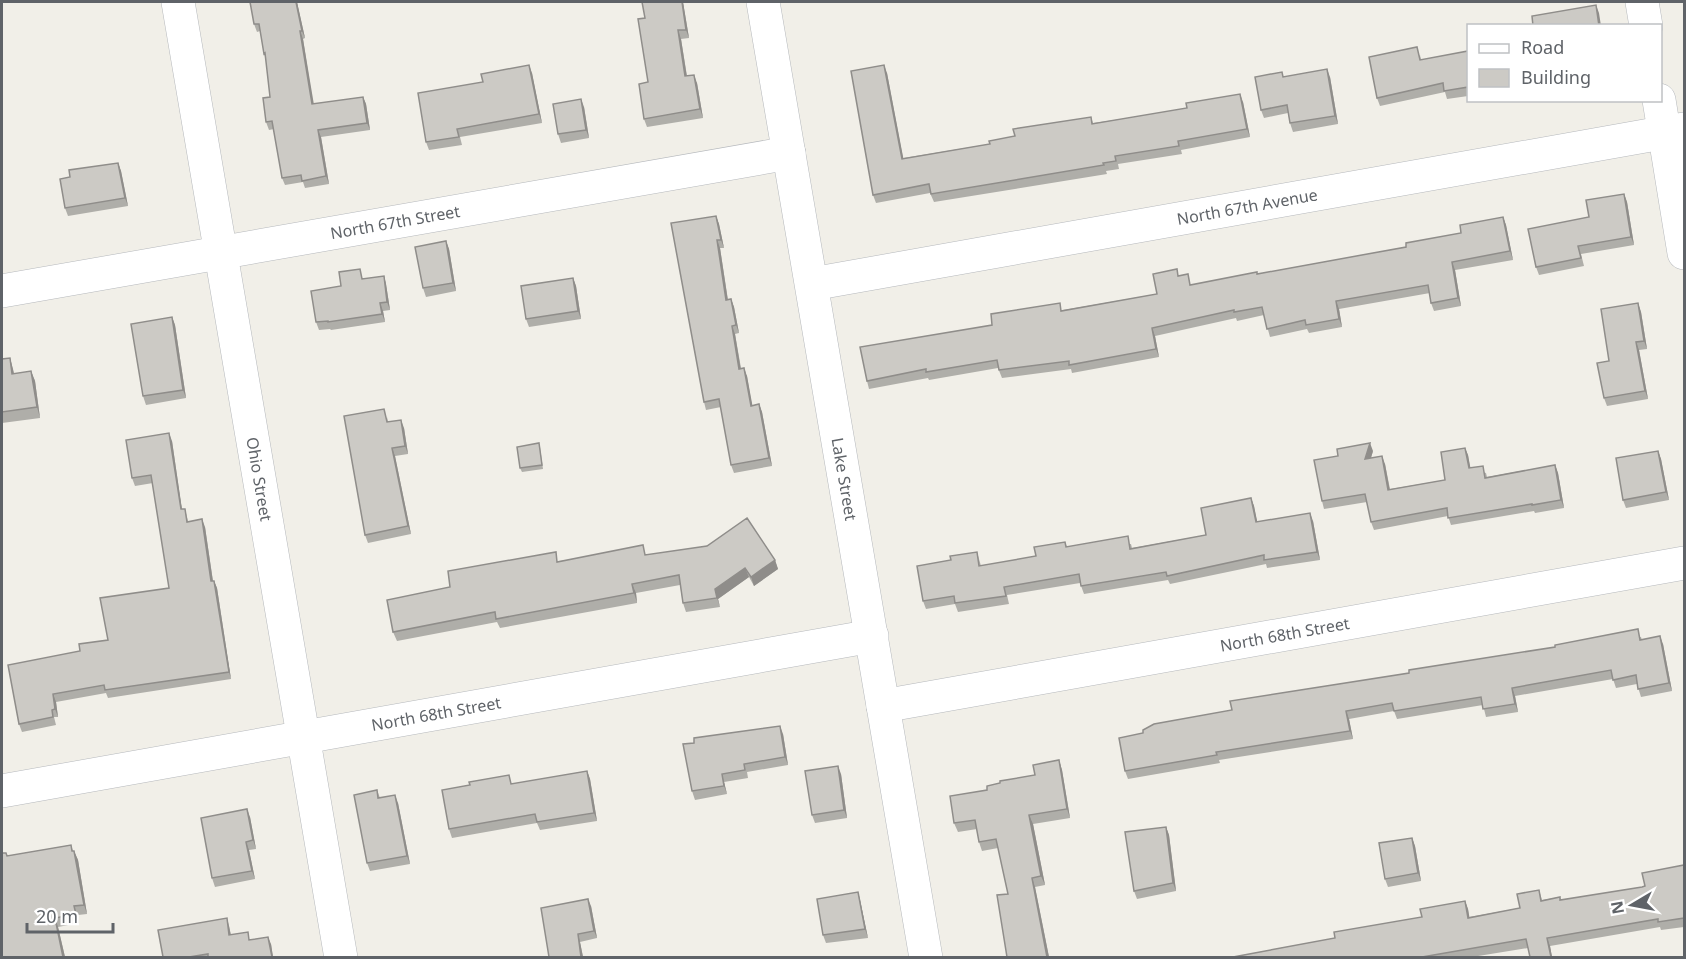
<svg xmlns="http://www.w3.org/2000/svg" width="1686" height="959" font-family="'Noto Sans',sans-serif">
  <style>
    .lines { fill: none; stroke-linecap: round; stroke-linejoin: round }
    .minor-casing { stroke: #b5b8bc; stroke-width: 34 }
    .minor { stroke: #fff; stroke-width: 33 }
    .wall { fill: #afaea9 }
    .shaded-wall { fill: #8f8d8a }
    .building { fill: #cccac5; stroke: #8f8d8a; stroke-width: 1.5 }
    .labels { text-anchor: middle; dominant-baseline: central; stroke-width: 4.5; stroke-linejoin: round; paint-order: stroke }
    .street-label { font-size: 16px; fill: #5f6368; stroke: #fff }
  </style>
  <rect width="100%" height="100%" fill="#f1efe8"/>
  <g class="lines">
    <g class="minor-casing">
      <g id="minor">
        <path id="s1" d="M 178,2 L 341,958"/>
        <path id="s2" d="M 763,2 L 926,958"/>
        <path d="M 1642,2 L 1646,26"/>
        <path d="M 1659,100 L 1684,253"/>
        <path id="s3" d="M 812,284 L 1684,129"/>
        <path id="s4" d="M 2,291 L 789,153"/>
        <path id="s5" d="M 883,706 L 1684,563"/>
        <path id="s6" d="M 2,791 L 872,636"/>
      </g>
    </g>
    <use href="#minor" class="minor"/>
  </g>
  <path class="wall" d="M 297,2 L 305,38 L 303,39 L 313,104 L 363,97 L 366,104 L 370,130 L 321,137 L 329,184 L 305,188 L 303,182 L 285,185 L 282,178 L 274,129 L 269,130 L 266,122 L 270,97 L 266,59 L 264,54 L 260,31 L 257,32 L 254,24 Z
    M 683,2 L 689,38 L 681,39 L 687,76 L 697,83 L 703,118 L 647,127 L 644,119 L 648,82 L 645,18 Z
    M 1468,51 L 1468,96 L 1447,99 L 1445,92 L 1380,106 L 1377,98 L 1420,55 L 1421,60 Z
    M 532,73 L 542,123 L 460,137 L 462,145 L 429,150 L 426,142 L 483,82 Z
    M 887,73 L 903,158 L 990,144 L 1015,136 L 1091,117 L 1093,123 L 1243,102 L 1250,137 L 1181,150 L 1182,154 L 1118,164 L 1119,169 L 1106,171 L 1107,174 L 934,202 L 930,193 L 876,203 L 873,195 Z
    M 1283,77 L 1330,77 L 1338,124 L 1293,132 L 1290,123 L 1288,113 L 1264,118 L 1261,110 Z
    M 584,107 L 589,138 L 561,143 L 558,134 Z
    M 118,163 L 121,171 L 128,206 L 68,216 L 65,208 L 70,177 Z
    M 1624,194 L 1627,202 L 1634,245 L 1581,254 L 1584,266 L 1539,275 L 1536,267 L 1589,217 Z
    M 716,216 L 719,224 L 724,248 L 720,248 L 728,300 L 731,299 L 734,307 L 739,333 L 735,334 L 741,368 L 747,376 L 752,406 L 759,404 L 762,412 L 772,466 L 734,473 L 731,465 L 721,407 L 706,410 L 704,402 Z
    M 1503,217 L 1506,225 L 1513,260 L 1455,270 L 1461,306 L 1434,311 L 1431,303 L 1430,293 L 1339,309 L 1342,327 L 1309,333 L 1307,329 L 1270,337 L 1264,315 L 1237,321 L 1236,318 L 1155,336 L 1159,357 L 1072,373 L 1071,369 L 1002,378 L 998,368 L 929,380 L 928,378 L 869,389 L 867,381 L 992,325 L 1063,310 L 1157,294 L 1179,276 L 1191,285 L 1258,274 L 1406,247 L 1461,233 Z
    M 446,241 L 449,249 L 456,291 L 426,297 L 423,288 Z
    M 384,276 L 386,284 L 390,310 L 383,311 L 385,322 L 331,330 L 330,329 L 319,330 L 316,322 L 341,286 L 363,279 Z
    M 573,278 L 576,286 L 581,319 L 529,327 L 526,319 Z
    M 1638,303 L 1641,312 L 1647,349 L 1639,350 L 1648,399 L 1607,406 L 1604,398 Z
    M 172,317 L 175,325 L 186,398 L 146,405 L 143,396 Z
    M 2,357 L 2,359 L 10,358 L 14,374 L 31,371 L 35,381 L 40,418 L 2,423 Z
    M 387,417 L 388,422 L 404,428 L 408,454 L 395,456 L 411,534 L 368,543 L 365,535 Z
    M 172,441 L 182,509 L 185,509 L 188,521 L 205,527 L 213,581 L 214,581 L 217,588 L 231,679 L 108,698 L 106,693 L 56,702 L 58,717 L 54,717 L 56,725 L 22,732 L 19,724 L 80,651 L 108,640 L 169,588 L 153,483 L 135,486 L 132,478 Z
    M 540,447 L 543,469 L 522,472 L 520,468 Z
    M 1465,448 L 1468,455 L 1470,468 L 1486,473 L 1487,477 L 1555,465 L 1558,473 L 1564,508 L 1535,513 L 1534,511 L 1451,525 L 1448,516 L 1374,530 L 1371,522 L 1367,502 L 1324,509 L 1322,501 L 1373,451 L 1371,458 L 1385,464 L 1390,489 L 1445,480 Z
    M 1658,451 L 1661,459 L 1669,500 L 1626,508 L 1623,500 Z
    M 1251,498 L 1254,506 L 1257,522 L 1313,521 L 1320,560 L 1267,568 L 1266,564 L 1170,584 L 1168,580 L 1084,594 L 1080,583 L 1007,595 L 1009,604 L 958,612 L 955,604 L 926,609 L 923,601 L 951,560 L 977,552 L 981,566 L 1036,556 L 1065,542 L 1067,547 L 1131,544 L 1132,548 L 1206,535 Z
    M 647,555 L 775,560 L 778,569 L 754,586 L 749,577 L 718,599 L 720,607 L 686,612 L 683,603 L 680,585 L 636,593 L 637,603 L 500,628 L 497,622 L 397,641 L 393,632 L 450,587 L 559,561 Z
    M 1641,637 L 1642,640 L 1663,644 L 1672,691 L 1641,697 L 1637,684 L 1616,688 L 1613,679 L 1515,696 L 1518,712 L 1486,717 L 1483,705 L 1397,719 L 1394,711 L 1349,719 L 1353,739 L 1219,760 L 1220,763 L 1128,779 L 1125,771 L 1119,738 Z
    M 783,734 L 788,765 L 747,772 L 748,778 L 724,782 L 727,794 L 695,800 L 692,791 Z
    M 1059,760 L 1062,770 L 1070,818 L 1033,824 L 1045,885 L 1035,887 L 1049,957 L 1007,957 L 1008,894 L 998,848 L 982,851 L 979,842 L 977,829 L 958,832 L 954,823 L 987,790 L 1000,783 L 1035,775 Z
    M 587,771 L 590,779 L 597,821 L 540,830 L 537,823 L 452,838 L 449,829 L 512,784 Z
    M 841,774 L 847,818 L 815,823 L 812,815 Z
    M 377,790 L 380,798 L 398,803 L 410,864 L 370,871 L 367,863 Z
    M 250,817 L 256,849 L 249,850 L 255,879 L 215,887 L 212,878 Z
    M 1166,827 L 1169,835 L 1176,891 L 1137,899 L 1134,891 Z
    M 1412,838 L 1415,846 L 1421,881 L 1388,887 L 1385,879 Z
    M 71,845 L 73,851 L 74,851 L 78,860 L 87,914 L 78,915 L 79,923 L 58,927 L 65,957 L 2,957 L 7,856 Z
    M 1684,865 L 1684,927 L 1661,930 L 1660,927 L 1550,946 L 1552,957 L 1530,957 L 1528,948 L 1472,957 L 1233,957 L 1335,938 L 1422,917 L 1465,901 L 1468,909 L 1469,917 L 1520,908 L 1539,890 L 1542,900 L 1560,897 L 1561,900 L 1642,887 Z
    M 858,892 L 860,900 L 868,938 L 826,943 L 823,935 Z
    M 591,906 L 597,938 L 580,942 L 583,957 L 549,957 Z
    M 229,926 L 231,935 L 271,944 L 273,957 L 163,957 Z"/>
  <path class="shaded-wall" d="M 296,2 L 297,2 L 305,38 L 302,31 Z
    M 682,2 L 683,2 L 689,38 L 686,30 Z
    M 1596,5 L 1599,13 L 1601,26 L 1599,26 Z
    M 678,30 L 681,39 L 688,84 L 685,76 Z
    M 300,31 L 303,39 L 315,111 L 312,104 Z
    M 529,65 L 532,73 L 542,123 L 539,114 Z
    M 884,65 L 887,73 L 905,167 L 902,159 Z
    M 1327,69 L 1330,77 L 1338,124 L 1335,116 Z
    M 694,75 L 697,83 L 703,118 L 700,109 Z
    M 1240,94 L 1243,102 L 1250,137 L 1247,129 Z
    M 363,97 L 366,104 L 370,130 L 367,123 Z
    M 581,99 L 584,107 L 589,138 L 586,130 Z
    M 318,130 L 321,137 L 329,184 L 326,176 Z
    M 118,163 L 121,171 L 128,206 L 125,198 Z
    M 1624,194 L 1627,202 L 1634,245 L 1631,237 Z
    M 716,216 L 719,224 L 724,248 L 721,240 Z
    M 1503,217 L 1506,225 L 1513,260 L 1510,251 Z
    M 717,240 L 720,248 L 729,308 L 726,300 Z
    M 446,241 L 449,249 L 456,291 L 453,283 Z
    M 1452,262 L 1455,270 L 1461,306 L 1458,298 Z
    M 384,276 L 386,284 L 390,310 L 387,302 Z
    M 573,278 L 576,286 L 581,319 L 578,311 Z
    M 731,299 L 734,307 L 739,333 L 736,325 Z
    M 1336,301 L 1339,309 L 1342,327 L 1339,319 Z
    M 380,303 L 383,311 L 385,322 L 382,314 Z
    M 1638,303 L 1641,312 L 1647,349 L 1644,341 Z
    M 172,317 L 175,325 L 186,398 L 183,390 Z
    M 732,326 L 735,334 L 742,377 L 739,369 Z
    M 1152,328 L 1155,336 L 1159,357 L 1156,349 Z
    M 1636,342 L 1639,350 L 1648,399 L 1645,391 Z
    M 10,358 L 13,369 L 16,384 L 12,374 Z
    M 744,368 L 747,376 L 754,414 L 751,406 Z
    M 31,371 L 35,381 L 40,418 L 37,407 Z
    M 759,404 L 762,412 L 772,466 L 769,458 Z
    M 401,420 L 404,428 L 408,454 L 405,446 Z
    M 169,433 L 172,441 L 183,517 L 181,509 Z
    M 1370,443 L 1373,451 L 1368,467 L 1365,459 Z
    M 392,448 L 395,456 L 411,534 L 408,526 Z
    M 1465,448 L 1468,455 L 1472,476 L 1469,468 Z
    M 1658,451 L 1661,459 L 1669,500 L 1666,492 Z
    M 1382,456 L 1385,464 L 1391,497 L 1388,490 Z
    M 1555,465 L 1558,473 L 1564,508 L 1561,500 Z
    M 1251,498 L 1254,506 L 1259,530 L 1256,522 Z
    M 1310,513 L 1313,521 L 1320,560 L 1317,552 Z
    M 202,519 L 205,527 L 214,589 L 211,581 Z
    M 775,560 L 778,569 L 754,586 L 751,577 Z
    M 745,568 L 749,577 L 718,599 L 720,607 L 717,598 L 715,589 Z
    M 214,581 L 217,588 L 231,679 L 229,672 Z
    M 632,584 L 636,593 L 637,603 L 634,593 Z
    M 1660,636 L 1663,644 L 1672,691 L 1669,683 Z
    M 1512,688 L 1515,696 L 1518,712 L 1515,704 Z
    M 53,694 L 56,702 L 58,717 L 55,709 Z
    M 1346,711 L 1349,719 L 1353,739 L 1350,731 Z
    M 780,726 L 783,734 L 788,765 L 785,757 Z
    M 1059,760 L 1062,770 L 1070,818 L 1067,809 Z
    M 838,766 L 841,774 L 847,818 L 844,810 Z
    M 587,771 L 590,779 L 597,821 L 594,813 Z
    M 722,774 L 727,794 L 724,786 Z
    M 395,795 L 398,803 L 410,864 L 407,856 Z
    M 247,809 L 250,817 L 256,849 L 253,840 Z
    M 1029,815 L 1033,824 L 1045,885 L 1041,876 Z
    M 1166,827 L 1169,835 L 1176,891 L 1173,883 Z
    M 1412,838 L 1415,846 L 1421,881 L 1418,873 Z
    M 246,842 L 249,850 L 255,879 L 252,871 Z
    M 74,851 L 78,860 L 87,914 L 84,905 Z
    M 1032,878 L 1035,887 L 1049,957 L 1047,957 Z
    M 858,892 L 860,900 L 868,938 L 865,929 Z
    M 588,899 L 591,906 L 597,938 L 594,931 Z
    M 1465,901 L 1468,909 L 1471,926 L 1468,918 Z
    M 55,918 L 58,927 L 65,957 L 63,957 Z
    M 227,918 L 229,926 L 232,942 L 229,935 Z
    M 578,934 L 580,942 L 583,957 L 581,957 Z
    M 268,937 L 271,944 L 273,957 L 272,957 Z
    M 1547,938 L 1550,946 L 1552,957 L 1551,957 Z"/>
  <path class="building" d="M 250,2 L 296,2 L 302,31 L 300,31 L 312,104 L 363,97 L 367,123 L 318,130 L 326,176 L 302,181 L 301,175 L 282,178 L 272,121 L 266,122 L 263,98 L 270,97 L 265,53 L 264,54 L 259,24 L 254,24 Z
    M 642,2 L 682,2 L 686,30 L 678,30 L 685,76 L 694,75 L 700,109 L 644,119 L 639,84 L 648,82 L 638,19 L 645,18 Z
    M 1596,5 L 1599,26 L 1533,26 L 1532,16 Z
    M 1417,47 L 1420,60 L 1468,51 L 1468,87 L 1444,91 L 1443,83 L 1377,98 L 1369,57 Z
    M 529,65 L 539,114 L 457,129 L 459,137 L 426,142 L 418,93 L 483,82 L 481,74 Z
    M 884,65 L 902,159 L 990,144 L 989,141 L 1015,136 L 1013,129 L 1091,117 L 1092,124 L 1187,108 L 1186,103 L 1240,94 L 1247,129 L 1178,141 L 1179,146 L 1115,156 L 1116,161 L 1103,163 L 1104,165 L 931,194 L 929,184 L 873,195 L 851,71 Z
    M 1327,69 L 1335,116 L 1290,123 L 1287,105 L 1261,110 L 1255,77 L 1282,72 L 1283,77 Z
    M 581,99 L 586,130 L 558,134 L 553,104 Z
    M 118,163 L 125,198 L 65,208 L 60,179 L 70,177 L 69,170 Z
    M 1624,194 L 1631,237 L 1578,246 L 1581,258 L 1536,267 L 1528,229 L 1589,217 L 1586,200 Z
    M 716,216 L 721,240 L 717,240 L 726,300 L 731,299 L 736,325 L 732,326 L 739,369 L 744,368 L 751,406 L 759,404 L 769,458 L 731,465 L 719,399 L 704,402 L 671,223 Z
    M 1503,217 L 1510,251 L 1452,262 L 1458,298 L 1431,303 L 1428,285 L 1336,301 L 1339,319 L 1306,325 L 1305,320 L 1267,329 L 1262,307 L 1234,312 L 1234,310 L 1152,328 L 1156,349 L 1069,365 L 1069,361 L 999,370 L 997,360 L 926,372 L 926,369 L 867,381 L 860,347 L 992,325 L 991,314 L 1060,303 L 1061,311 L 1157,294 L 1153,274 L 1177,269 L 1178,276 L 1188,274 L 1190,285 L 1257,272 L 1257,274 L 1406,247 L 1406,243 L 1461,233 L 1460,225 Z
    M 446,241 L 453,283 L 423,288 L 415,247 Z
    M 360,269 L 362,279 L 384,276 L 387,302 L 380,303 L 382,314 L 328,322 L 328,321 L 316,322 L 311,291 L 341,286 L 339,272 Z
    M 573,278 L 578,311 L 526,319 L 521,286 Z
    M 1638,303 L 1644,341 L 1636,342 L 1645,391 L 1604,398 L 1597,363 L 1609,361 L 1601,309 Z
    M 172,317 L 183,390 L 143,396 L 131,324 Z
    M 10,358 L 12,374 L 31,371 L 37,407 L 2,412 L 2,359 Z
    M 384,409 L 387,422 L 401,420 L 405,446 L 392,448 L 408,526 L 365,535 L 344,416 Z
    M 169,433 L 181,509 L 185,509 L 187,522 L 202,519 L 211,581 L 214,581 L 229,672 L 105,690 L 104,685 L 53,694 L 55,709 L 52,710 L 53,717 L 19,724 L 8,665 L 80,651 L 79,644 L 108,640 L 100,598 L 169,588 L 151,475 L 132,478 L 126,440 Z
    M 539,443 L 542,465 L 520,468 L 517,447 Z
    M 1370,443 L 1365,459 L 1382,456 L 1388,490 L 1445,480 L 1441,452 L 1465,448 L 1469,468 L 1483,466 L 1485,478 L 1555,465 L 1561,500 L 1532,505 L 1532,504 L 1448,518 L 1447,508 L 1371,522 L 1365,494 L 1322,501 L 1314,460 L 1338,456 L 1337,449 Z
    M 1658,451 L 1666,492 L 1623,500 L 1616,458 Z
    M 1251,498 L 1256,522 L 1310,513 L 1317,552 L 1264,560 L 1264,555 L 1167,576 L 1166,572 L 1081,586 L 1079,574 L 1004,587 L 1006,596 L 955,603 L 954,596 L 923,601 L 917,566 L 951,560 L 950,556 L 977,552 L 979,566 L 1036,556 L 1034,547 L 1065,542 L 1066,547 L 1128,536 L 1130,549 L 1206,535 L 1201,508 Z
    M 747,518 L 775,560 L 751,577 L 745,568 L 715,589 L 717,598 L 683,603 L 679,575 L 632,584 L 634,593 L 496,619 L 495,612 L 393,632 L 387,600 L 450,587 L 448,571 L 556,552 L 557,562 L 643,545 L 645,555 L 707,546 Z
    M 1638,629 L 1640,640 L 1660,636 L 1669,683 L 1638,689 L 1636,675 L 1613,680 L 1611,670 L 1512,688 L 1515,704 L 1483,709 L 1481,697 L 1394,711 L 1392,703 L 1346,711 L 1350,731 L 1216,752 L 1217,755 L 1125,771 L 1119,738 L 1143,733 L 1143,730 L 1154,724 L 1232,710 L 1230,701 L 1409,673 L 1409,670 L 1555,647 L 1555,645 Z
    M 780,726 L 785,757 L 744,764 L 745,770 L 722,774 L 724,786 L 692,791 L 683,744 L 694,743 L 694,738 Z
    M 1059,760 L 1067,809 L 1029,815 L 1041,876 L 1032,878 L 1047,957 L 1007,957 L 997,895 L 1008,894 L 996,839 L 979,842 L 975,820 L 954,823 L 950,796 L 987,790 L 987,786 L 1000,783 L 1000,781 L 1035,775 L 1033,765 Z
    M 838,766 L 844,810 L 812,815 L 805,771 Z
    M 587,771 L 594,813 L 537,822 L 535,814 L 449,829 L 442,790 L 470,785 L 469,782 L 509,775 L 511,784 Z
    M 377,790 L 378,798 L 395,795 L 407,856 L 367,863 L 354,795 Z
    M 247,809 L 253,840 L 246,842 L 252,871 L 212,878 L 201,818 Z
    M 1166,827 L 1173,883 L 1134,891 L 1125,832 Z
    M 1412,838 L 1418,873 L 1385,879 L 1379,843 Z
    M 71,845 L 72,851 L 74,851 L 84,905 L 74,906 L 76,914 L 55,918 L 63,957 L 2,957 L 2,853 L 6,853 L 7,856 Z
    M 1684,865 L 1684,918 L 1658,922 L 1658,919 L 1547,938 L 1551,957 L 1530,957 L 1526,939 L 1422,957 L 1233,957 L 1335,938 L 1334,932 L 1422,917 L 1420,909 L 1465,901 L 1468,918 L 1520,908 L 1517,894 L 1539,890 L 1541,901 L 1560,897 L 1560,900 L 1642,887 L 1645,886 L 1642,873 Z
    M 858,892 L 865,929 L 823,935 L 817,899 Z
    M 588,899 L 594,931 L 578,934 L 581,957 L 549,957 L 541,908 Z
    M 227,918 L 229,935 L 248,932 L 249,940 L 268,937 L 272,957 L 208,957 L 208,954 L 189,957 L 163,957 L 158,930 Z"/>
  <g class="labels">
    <g class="street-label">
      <text stroke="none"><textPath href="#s3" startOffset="442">North 67th Avenue</textPath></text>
      <text stroke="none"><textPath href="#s4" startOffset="399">North 67th Street</textPath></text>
      <text stroke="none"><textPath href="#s2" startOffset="484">Lake Street</textPath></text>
      <text stroke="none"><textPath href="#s1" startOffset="484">Ohio Street</textPath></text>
      <text stroke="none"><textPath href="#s5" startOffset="408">North 68th Street</textPath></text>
      <text stroke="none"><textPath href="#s6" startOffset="441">North 68th Street</textPath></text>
    </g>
  </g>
  <rect width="1686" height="959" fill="none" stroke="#5f6368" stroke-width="6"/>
  <rect x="1467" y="24" width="195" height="78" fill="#ffffff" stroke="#bfc1c3" stroke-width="1.5"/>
  <rect x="1479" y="44" width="30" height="9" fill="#ffffff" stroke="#bfc1c3" stroke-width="1.5"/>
  <text x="1521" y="54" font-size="18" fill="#5f6368">Road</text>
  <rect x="1479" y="69" width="30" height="18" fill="#cccac5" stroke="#bfc1c3" stroke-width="1.5"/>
  <text x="1521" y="84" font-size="18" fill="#5f6368">Building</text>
  <g transform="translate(1632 905) rotate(260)" stroke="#ffffff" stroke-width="4.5" paint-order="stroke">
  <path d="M0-4.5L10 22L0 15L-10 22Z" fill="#5f6368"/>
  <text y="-9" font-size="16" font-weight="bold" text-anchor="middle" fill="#5f6368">N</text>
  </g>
  <path d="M27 923v9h86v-9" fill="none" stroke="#5f6368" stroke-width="3"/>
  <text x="36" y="923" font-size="18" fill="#5f6368" stroke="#ffffff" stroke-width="4.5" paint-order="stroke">20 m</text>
</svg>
